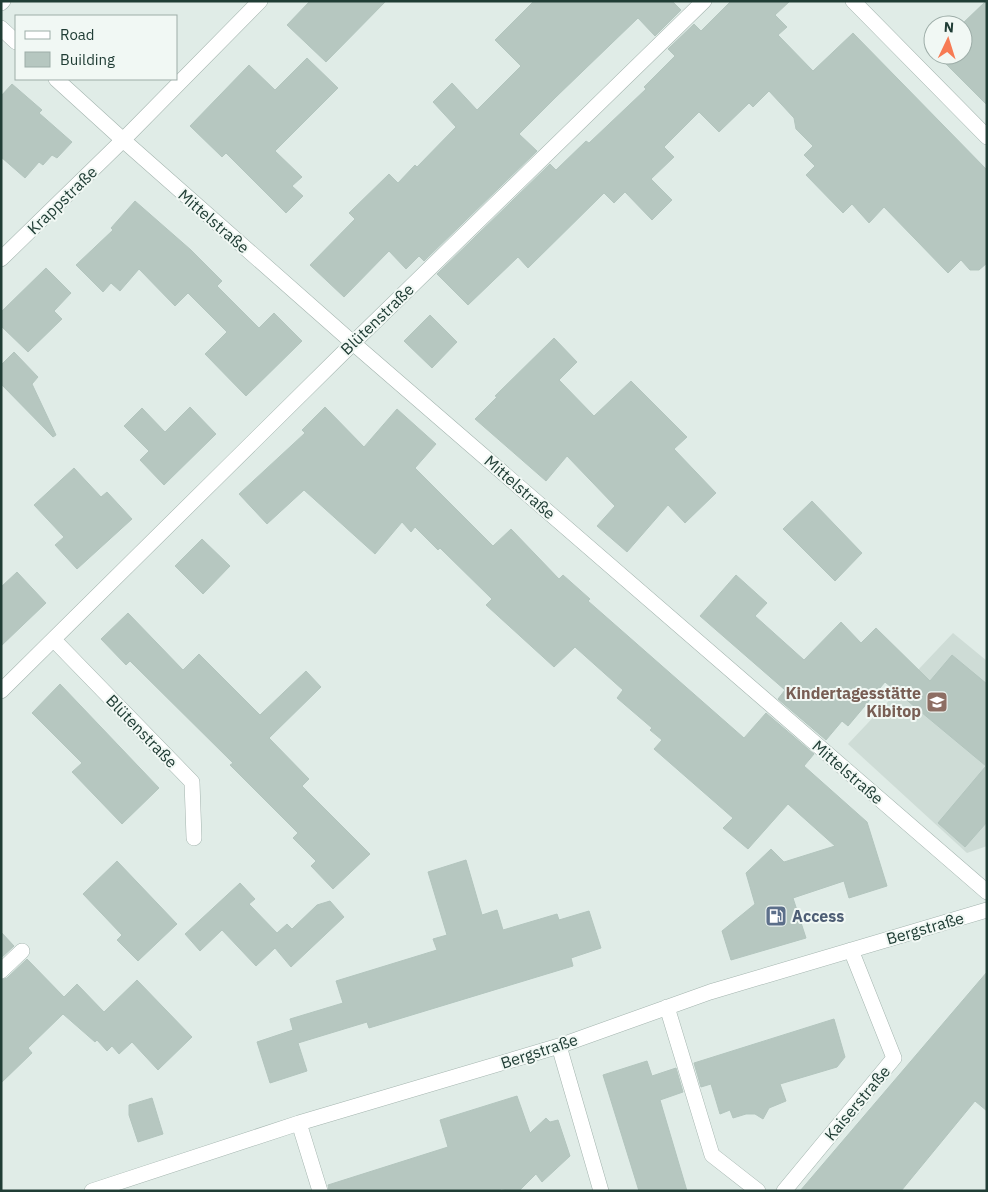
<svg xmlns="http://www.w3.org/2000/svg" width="988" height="1192" font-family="'IBM Plex Sans',sans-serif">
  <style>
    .built { fill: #cedcd6 }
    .building { fill: #b6c7c0; stroke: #b3c5be }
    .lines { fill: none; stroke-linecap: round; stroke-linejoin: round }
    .minor-casing { stroke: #a3b4ae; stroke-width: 16 }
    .minor { stroke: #fff; stroke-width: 15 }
    .labels { text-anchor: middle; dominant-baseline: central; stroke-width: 4; stroke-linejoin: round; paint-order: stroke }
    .street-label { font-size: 16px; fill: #203d35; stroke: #f1f8f4 }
    .education-label { font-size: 16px; font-weight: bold; fill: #785e54; stroke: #f1f8f4; text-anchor: end }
    .service-label { font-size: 16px; font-weight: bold; fill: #4e5e75; stroke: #f1f8f4; text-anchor: start }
  </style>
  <rect width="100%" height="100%" fill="#e0ece7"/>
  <path class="built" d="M 953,633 L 987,661 L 987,846 L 967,853 L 848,744 Z"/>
  <path class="building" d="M 310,1 L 386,1 L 326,62 L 287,25 Z
    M 534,1 L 672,1 L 681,10 L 655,36 L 638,18 L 556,97 L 519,134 L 537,151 L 424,261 L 419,256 L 406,269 L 389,251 L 344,297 L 310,265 L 355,219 L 349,213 L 389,174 L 398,183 L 415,165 L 417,167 L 456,127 L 433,102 L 452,83 L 477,110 L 521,66 L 495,40 Z
    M 731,1 L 790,1 L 775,15 L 787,27 L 778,35 L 813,71 L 853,33 L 987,170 L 987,263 L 979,270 L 970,270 L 961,260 L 948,273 L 884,207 L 869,223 L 852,204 L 843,213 L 806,175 L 815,166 L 804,155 L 813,146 L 796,129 L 794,118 L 769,91 L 753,107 L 749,103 L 719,132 L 699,112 L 664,147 L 674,157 L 651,179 L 672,200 L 652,220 L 625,192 L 614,203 L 604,193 L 528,268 L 518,257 L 468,305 L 437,274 L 550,164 L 556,170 L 586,141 L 589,143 L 646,89 L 644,87 L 675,56 L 668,49 L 694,24 L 701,31 Z
    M 986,1 L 987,1 L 987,105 L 937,55 L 963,55 L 963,25 L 961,25 Z
    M 307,58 L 338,88 L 275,151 L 302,177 L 292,186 L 303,196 L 286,213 L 226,153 L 222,157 L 190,126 L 249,65 L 275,90 Z
    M 12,84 L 42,110 L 39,113 L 72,142 L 57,158 L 52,155 L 43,165 L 39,162 L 25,178 L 1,157 L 1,96 Z
    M 135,201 L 191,250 L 222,281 L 217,286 L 259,328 L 274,313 L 302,341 L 246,396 L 205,354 L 227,332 L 188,293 L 175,306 L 139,269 L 120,291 L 111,283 L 103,292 L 76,265 L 113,230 L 111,228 Z
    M 46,268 L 71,293 L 54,311 L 62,319 L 28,352 L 1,326 L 1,312 Z
    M 430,315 L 457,342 L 432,368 L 404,341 Z
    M 554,338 L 577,362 L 559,380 L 594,416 L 631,381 L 687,437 L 674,449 L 716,493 L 685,523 L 668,505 L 627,552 L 597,526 L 615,506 L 567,456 L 546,481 L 475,419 L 497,397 L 495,396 Z
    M 14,352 L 38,377 L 32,384 L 56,435 L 53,437 L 1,384 L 1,365 Z
    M 190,407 L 216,434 L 164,485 L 140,460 L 149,451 L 124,426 L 142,408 L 165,432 Z
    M 325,407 L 364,447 L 397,409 L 436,444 L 415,468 L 493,546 L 511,529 L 559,579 L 563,575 L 590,599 L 588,601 L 744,738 L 766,713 L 814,754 L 804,766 L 867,822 L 887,886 L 849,898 L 844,881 L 793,898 L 806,938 L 731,960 L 722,931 L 755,904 L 746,873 L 771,849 L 784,862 L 835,846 L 788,804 L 748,849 L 723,828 L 733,818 L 654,749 L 662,740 L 650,730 L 652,728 L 617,698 L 623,690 L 575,647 L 554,667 L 486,605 L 492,599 L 440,548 L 438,550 L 415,527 L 411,532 L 402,522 L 375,554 L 304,490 L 267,524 L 239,494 L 305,433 L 302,430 Z
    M 74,468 L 101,497 L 107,492 L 132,519 L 77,569 L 55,545 L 64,537 L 34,505 Z
    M 812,501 L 862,553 L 835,581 L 783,529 Z
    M 202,539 L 230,566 L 203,594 L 175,566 Z
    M 17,572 L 46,603 L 1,646 L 1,587 Z
    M 736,575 L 767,603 L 755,616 L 804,660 L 841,622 L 861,643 L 876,628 L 930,681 L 952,655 L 987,684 L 987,822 L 965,847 L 938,823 L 986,766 L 885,682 L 848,726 L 842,721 L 826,740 L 778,699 L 785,690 L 700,616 Z
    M 128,613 L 183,670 L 199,654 L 260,715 L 306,671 L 321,687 L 269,738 L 309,779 L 302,786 L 370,854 L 333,889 L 311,866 L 316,861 L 293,838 L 298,833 L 230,765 L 233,763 L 130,661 L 126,665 L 101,639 Z
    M 60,684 L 159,788 L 122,824 L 72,772 L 82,763 L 32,713 Z
    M 466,860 L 482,915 L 497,910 L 503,930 L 557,914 L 559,920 L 589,911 L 601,948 L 571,958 L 573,966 L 369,1028 L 367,1022 L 298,1043 L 307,1071 L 270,1083 L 257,1042 L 293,1030 L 290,1019 L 343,1003 L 336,981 L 437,950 L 433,939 L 447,935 L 428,872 Z
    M 117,861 L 177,924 L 138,961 L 117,940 L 122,935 L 83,894 Z
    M 240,883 L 255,899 L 249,904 L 277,933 L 287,924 L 292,929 L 317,905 L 330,901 L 344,917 L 291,967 L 275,948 L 256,966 L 222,930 L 200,951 L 185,934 Z
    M 1,932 L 14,946 L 1,958 Z
    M 27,959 L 64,997 L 77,984 L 104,1012 L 137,980 L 192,1037 L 158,1070 L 132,1042 L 119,1054 L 112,1046 L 107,1051 L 97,1040 L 95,1042 L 63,1014 L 28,1048 L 32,1053 L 1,1083 L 1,980 L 7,978 Z
    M 987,972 L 987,1111 L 975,1101 L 901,1191 L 800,1191 Z
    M 834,1019 L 845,1057 L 837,1067 L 780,1084 L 786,1101 L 769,1108 L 763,1119 L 755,1114 L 746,1114 L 733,1118 L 730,1110 L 720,1114 L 711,1084 L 701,1087 L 694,1063 Z
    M 647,1061 L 652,1076 L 676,1068 L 683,1092 L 660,1100 L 687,1191 L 639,1191 L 603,1075 Z
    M 517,1096 L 530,1133 L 546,1118 L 550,1122 L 558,1120 L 570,1156 L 542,1182 L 536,1174 L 519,1191 L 501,1189 L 497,1191 L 329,1191 L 328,1185 L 448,1147 L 440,1120 Z
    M 152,1098 L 163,1134 L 138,1142 L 129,1115 L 129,1105 Z"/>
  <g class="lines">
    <g class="minor-casing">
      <path id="minor" d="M 853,1 L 987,137
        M 1,3 L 3,1
        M 1,28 L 16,42
        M 56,79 L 123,140 L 353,343 L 987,892
        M 1,259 L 123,140 L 260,1
        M 54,640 L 192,782 L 194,838
        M 1,691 L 353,343 L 704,1
        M 1,971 L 22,951
        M 667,1007 L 712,1155 L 758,1191
        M 559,1046 L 601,1191
        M 299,1123 L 320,1191
        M 92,1191 L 299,1123 L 559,1046 L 710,992 L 987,910
        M 784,1191 L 894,1058 L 851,950"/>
    </g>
    <use href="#minor" class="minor"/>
  </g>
  <defs>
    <g id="school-square" transform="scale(1.125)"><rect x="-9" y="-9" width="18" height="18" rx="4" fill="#8d6e63" stroke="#f1f8f4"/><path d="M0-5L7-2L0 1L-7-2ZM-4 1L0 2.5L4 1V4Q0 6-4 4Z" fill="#fff"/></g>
    <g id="fuel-square" transform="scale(1.125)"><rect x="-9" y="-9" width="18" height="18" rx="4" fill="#5c6f8a" stroke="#f1f8f4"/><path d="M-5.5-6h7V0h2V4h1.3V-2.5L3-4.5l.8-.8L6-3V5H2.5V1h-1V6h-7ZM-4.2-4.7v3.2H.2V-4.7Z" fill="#fff"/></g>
  </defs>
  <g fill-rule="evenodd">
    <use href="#school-square" x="937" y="702"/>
    <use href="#fuel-square" x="776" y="916"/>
  </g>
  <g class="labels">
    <g class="street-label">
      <text transform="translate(62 200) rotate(-44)">Krappstraße</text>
      <text transform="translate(214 221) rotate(41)">Mittelstraße</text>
      <text transform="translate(377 319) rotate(-44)">Blütenstraße</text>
      <text transform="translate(520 487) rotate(41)">Mittelstraße</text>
      <text transform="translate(142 731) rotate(46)">Blütenstraße</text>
      <text transform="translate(848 772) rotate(41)">Mittelstraße</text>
      <text transform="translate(925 928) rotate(-16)">Bergstraße</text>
      <text transform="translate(539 1051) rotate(-18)">Bergstraße</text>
      <text transform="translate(857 1103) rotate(-50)">Kaiserstraße</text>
    </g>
    <g class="education-label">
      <text x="921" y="693">Kindertagesstätte<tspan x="921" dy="18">Kibitop</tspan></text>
    </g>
    <g class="service-label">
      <text x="792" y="916">Access</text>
    </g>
  </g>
  <rect width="988" height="1192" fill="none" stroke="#203d35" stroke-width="5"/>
  <rect x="15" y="15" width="162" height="65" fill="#f1f8f4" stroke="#9dada8"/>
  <rect x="25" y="31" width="25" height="8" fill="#ffffff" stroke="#9dada8"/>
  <text x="60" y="40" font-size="15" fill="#203d35">Road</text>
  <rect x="25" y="52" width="25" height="15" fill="#b6c7c0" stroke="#9dada8"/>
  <text x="60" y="65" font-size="15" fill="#203d35">Building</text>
  <g transform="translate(948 40) rotate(4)"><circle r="24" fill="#f1f8f4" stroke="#9dada8"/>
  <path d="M0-4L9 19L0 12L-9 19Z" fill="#f77b54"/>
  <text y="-8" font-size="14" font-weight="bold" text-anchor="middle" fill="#203d35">N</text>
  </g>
</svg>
